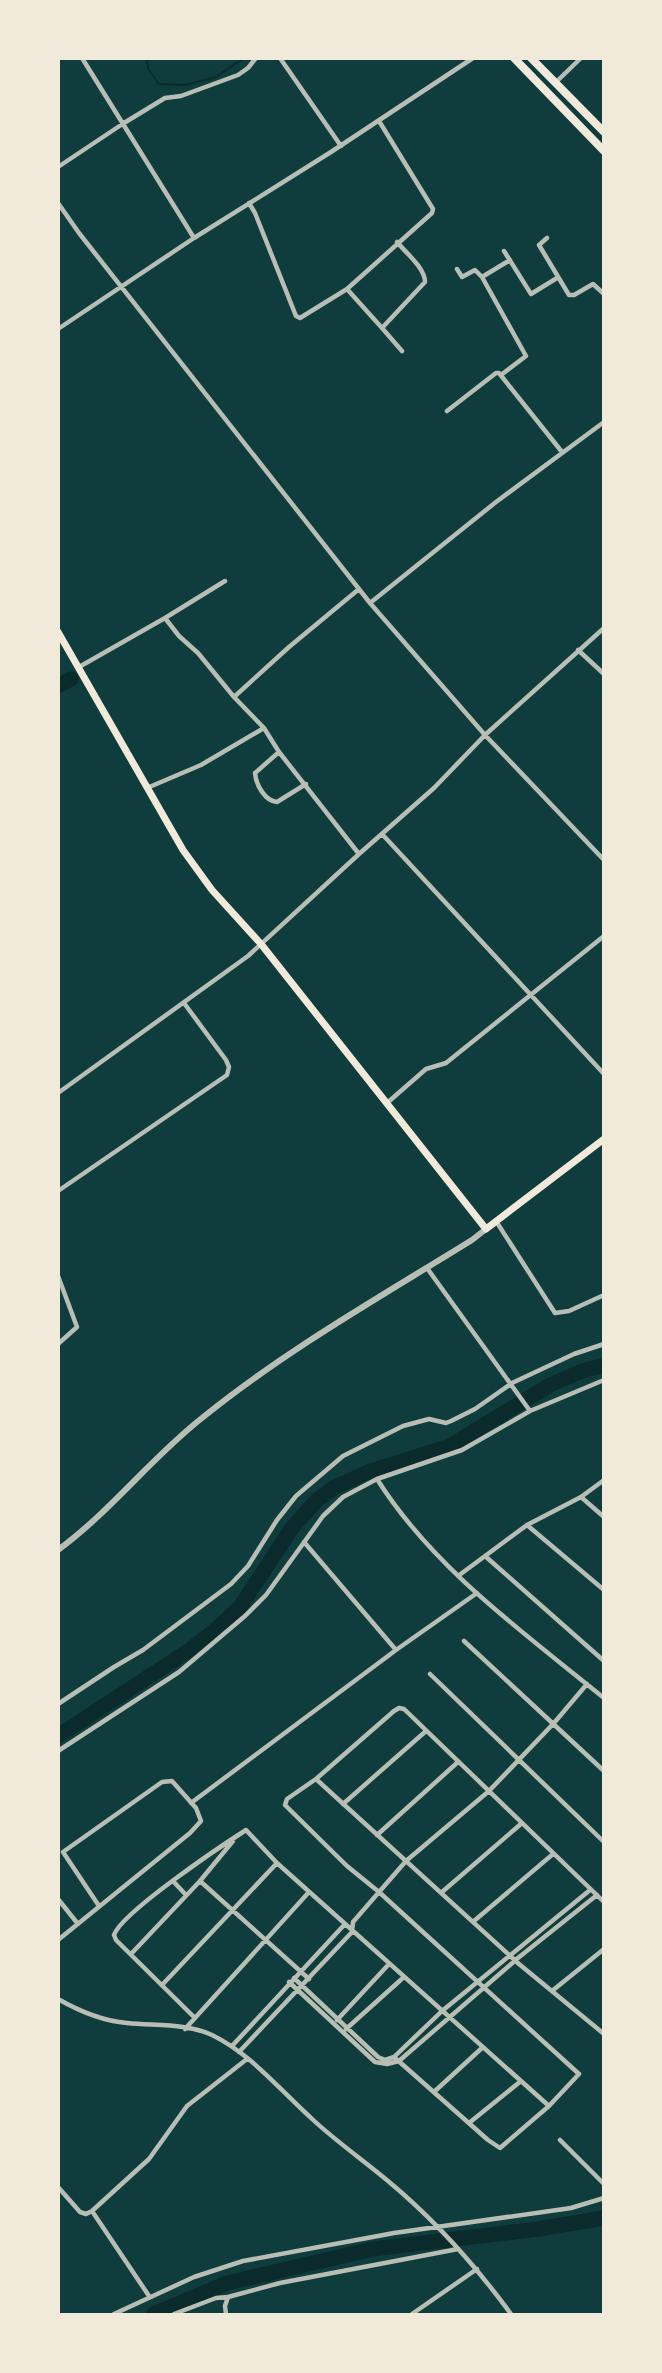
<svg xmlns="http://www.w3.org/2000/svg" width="662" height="2373" font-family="Quicksand,sans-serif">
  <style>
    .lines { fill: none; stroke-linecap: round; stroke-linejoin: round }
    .stream { stroke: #0a2a2b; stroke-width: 2 }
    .river { stroke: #0a2a2b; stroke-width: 15 }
    .minor { stroke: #b8beb3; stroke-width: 4.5 }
    .tertiary { stroke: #b8beb3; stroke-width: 6 }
    .secondary { stroke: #f1e9da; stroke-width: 7 }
    .trunk { stroke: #f1e9da; stroke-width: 8 }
  </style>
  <rect width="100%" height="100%" fill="#0f3d3e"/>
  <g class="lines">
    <path class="stream" d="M 147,58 L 148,69 L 159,84 L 185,85 L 216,77 L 244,58"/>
    <path class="river" d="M 58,686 L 71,679
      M 58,1736 L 191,1649 L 215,1630 L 240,1607 L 292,1528 L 317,1500 L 335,1487 L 368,1472 L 450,1446 L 550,1385 L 582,1371 L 604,1365
      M 154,2314 L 227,2283 L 373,2249 L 538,2229 L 604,2218"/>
    <path class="minor" d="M 82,58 L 194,238
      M 280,58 L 341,146
      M 555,83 L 581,58
      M 58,167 L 124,123 L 165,98 L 181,96 L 238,75 L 248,68 L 256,58
      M 58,203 L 79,233 L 370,603 L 485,735 L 604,860
      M 249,203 L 255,213 L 296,316 L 300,318 L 347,289 L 432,213 L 433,209 L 379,121
      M 547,238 L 539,245 L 569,295 L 574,295 L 593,284 L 604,294
      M 504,251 L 531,294 L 557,278
      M 457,269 L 462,277 L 475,270 L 482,277 L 526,356 L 501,375
      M 482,277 L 510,260
      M 347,289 L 382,328 L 425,282 C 425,268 406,253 397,242
      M 382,328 L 402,351
      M 58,329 L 194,238 L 331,152 L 473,58
      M 447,411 L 496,373 L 499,373 L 562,452
      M 370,603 L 496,502 L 604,422
      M 165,618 L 179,636 L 198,653 L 234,697 L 264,728 L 279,752 L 359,854
      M 578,650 L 604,674
      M 79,667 L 165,618 L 225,581
      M 234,697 L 289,647 L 359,589
      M 279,752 L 255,773 C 256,785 265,801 277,802 L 306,784
      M 147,788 L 201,765 L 264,728
      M 382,834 L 604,1074
      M 58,1093 L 248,956 L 359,854 L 434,788 L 485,735 L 604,628
      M 387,1103 L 426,1069 L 446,1063 L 604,936
      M 58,1191 L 227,1075 L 229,1067 L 226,1060 L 184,1003
      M 496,1221 L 555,1313 L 569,1311 L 604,1295
      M 427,1268 L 530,1411
      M 58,1276 L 77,1327 L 58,1344
      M 377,1479 C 433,1568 523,1632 604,1698
      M 581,1497 L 604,1517
      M 527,1525 L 604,1590
      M 304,1542 L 396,1650
      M 485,1556 L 604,1661
      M 458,1576 L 527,1525 L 581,1497 L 604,1480
      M 464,1641 L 604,1771
      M 430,1674 L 604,1842
      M 58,1704 L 114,1667 L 143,1650 L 231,1584 L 248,1566 L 277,1520 L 296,1496 L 343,1456 L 403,1426 L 429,1419 L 446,1423 L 451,1421 L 475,1409 L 512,1383 L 574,1354 L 604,1344
      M 58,1751 L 179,1672 L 245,1616 L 266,1595 L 323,1516 L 343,1497 L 377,1479 L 462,1450 L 530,1411 L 604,1380
      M 316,1779 L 519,1964 L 604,2034
      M 191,1803 L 396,1650 L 477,1593
      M 343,1804 L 426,1731
      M 377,1835 L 458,1762
      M 173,1881 L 186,1895
      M 200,1881 L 309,1979
      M 442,1892 L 522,1823
      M 58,1899 L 78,1924
      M 474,1921 L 553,1854
      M 58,1940 L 190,1833 L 201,1821 L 196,1808 L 172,1781 L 162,1782 L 63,1852 L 99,1906
      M 131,1954 L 200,1881 L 233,1841
      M 294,1978 L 378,2057 L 385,2060 L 394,2057 L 442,2011 L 590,1890
      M 289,1982 L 375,2062 L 387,2064 L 399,2061 L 518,1958 L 597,1895
      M 162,1985 L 277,1863
      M 552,1991 L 604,1949
      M 58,1999 C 79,2011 103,2021 127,2023 C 154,2026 187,2023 212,2035 C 251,2054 279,2089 310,2117 C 334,2140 362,2159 388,2181 C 435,2220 475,2265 511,2314
      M 195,2018 L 116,1940 L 114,1935 C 121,1913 221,1846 246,1830 L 277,1863 L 549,2106
      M 337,2020 L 389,1964
      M 185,2029 L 309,1892
      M 346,2029 L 404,1977
      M 232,2046 L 345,1924
      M 239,2052 L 352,1932 L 353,1922 L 406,1861 L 489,1791 L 554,1723 L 587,1684
      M 394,2057 L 488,2140 L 500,2148 L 549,2106 L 579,2074 L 379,1892 L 347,1866 L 285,1805 L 287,1799 L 316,1779 L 394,1711 L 399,1708 L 404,1709 L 604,1902
      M 435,2091 L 483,2047
      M 469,2123 L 521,2081
      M 560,2140 L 604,2184
      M 58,2187 L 80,2212 L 86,2214 L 92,2211 L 149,2159 L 187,2106 L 247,2059
      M 92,2211 L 149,2296
      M 114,2314 L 194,2277 L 243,2261 L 394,2233 L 571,2208 L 604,2198
      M 174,2314 L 216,2298 L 228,2297
      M 226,2314 L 225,2306 L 228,2297 L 280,2283 L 458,2249
      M 412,2314 L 477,2269"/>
    <path class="tertiary" d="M 58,1550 C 111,1511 151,1458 202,1418 C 286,1350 380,1297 472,1240 L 486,1229"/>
    <path class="secondary" d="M 58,632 L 183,850 L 212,890 L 261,944 L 486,1229 L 604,1139"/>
    <path class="trunk" d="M 514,58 L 604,151
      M 531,58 L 604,132"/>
  </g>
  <rect width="662" height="2373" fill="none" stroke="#f1e9da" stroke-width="120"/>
</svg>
